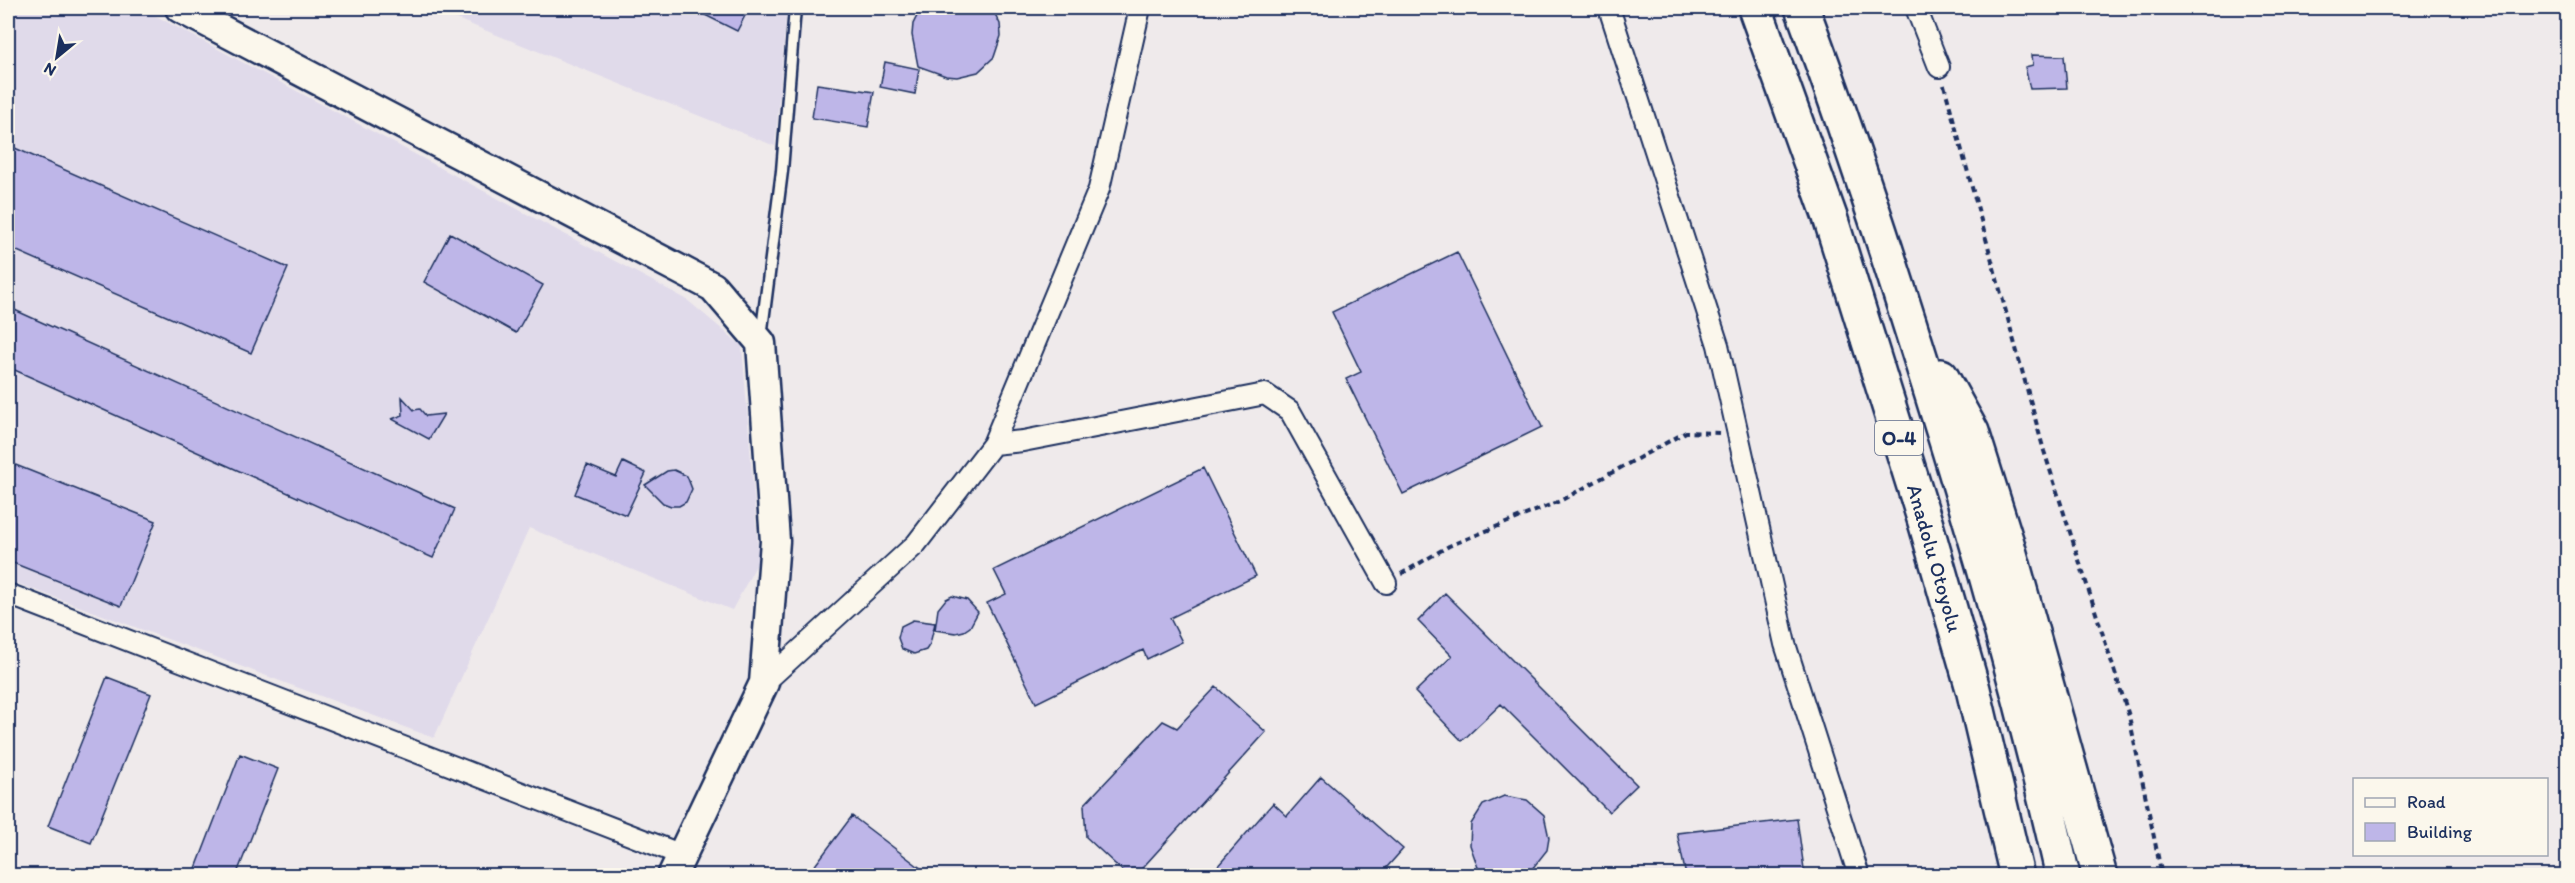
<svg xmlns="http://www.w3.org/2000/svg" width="2575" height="883" font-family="Itim,sans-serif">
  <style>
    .built { fill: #e0daea }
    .building { fill: #beb6e8; stroke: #1b2f5e; stroke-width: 1.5 }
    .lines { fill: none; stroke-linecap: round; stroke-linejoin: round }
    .lane-casing { stroke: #1b2f5e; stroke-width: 15 }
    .street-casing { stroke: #1b2f5e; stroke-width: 24 }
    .secondary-casing { stroke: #1b2f5e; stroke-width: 33 }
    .highway-casing { stroke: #1b2f5e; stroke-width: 38 }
    .path { stroke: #1b2f5e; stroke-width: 4; stroke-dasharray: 6 4.5; stroke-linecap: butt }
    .lane { stroke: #fbf7ec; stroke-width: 10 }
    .street { stroke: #fbf7ec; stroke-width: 20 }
    .secondary { stroke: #fbf7ec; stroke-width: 28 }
    .highway { stroke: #fbf7ec; stroke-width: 33 }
    .labels { text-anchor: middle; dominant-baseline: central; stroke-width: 6; stroke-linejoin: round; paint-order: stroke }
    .shield { fill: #fbf7ec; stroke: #5e6b89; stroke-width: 1.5 }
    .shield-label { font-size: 20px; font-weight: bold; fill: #1b2f5e }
    .street-label { font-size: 21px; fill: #1b2f5e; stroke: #fbf7ec }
  </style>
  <rect width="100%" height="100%" fill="#efeaeb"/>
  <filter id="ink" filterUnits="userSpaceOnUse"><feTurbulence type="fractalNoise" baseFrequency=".0167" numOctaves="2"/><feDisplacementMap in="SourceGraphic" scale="12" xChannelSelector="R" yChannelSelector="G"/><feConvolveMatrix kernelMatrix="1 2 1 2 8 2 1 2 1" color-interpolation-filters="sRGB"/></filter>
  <g filter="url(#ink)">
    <path class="built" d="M 8,8 L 141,8 L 686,299 L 742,346 L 759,560 L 732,610 L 529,528 L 434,738 L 8,580 Z
      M 435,8 L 787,8 L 775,146 L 452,17 Z"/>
    <path class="building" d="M 691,8 L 749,8 L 737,31 Z
      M 921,8 L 992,8 L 1000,24 L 1001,36 L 994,57 L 978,72 L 957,77 L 946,76 L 918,66 L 912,35 L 913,24 Z
      M 2032,55 L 2064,56 L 2067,88 L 2030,89 L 2025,67 L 2033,65 Z
      M 885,62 L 919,69 L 915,94 L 880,87 Z
      M 817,84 L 874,92 L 868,127 L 812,118 Z
      M 8,145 L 288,268 L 251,353 L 8,247 Z
      M 450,233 L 543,285 L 516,333 L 424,282 Z
      M 1457,252 L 1542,427 L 1403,494 L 1346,379 L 1361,372 L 1332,312 Z
      M 8,307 L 455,509 L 433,558 L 8,367 Z
      M 402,397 L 414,410 L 420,409 L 426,416 L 444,414 L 429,439 L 392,419 L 403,415 Z
      M 8,462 L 156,521 L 121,606 L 8,561 Z
      M 623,462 L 646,473 L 626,515 L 575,494 L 587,465 L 616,477 Z
      M 1203,468 L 1256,576 L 1170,618 L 1182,642 L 1147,659 L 1143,650 L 1036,703 L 987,603 L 1006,594 L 994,570 Z
      M 674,470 L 687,476 L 692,489 L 686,502 L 679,506 L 671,506 L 663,503 L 645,485 L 667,471 Z
      M 1445,593 L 1637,785 L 1609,812 L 1501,704 L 1462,741 L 1415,692 L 1452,656 L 1418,621 Z
      M 952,596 L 967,600 L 978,612 L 970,627 L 964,631 L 956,633 L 935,630 L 938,609 L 946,599 Z
      M 913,620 L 935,623 L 930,644 L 926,650 L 914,654 L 902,649 L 898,638 L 901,626 Z
      M 107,677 L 151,694 L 91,843 L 48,826 Z
      M 1216,687 L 1266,732 L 1135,876 L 1128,876 L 1086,837 L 1084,805 L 1163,721 L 1177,728 Z
      M 240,754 L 278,769 L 236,876 L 193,876 Z
      M 1321,777 L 1403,849 L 1379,876 L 1209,876 L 1273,803 L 1287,816 Z
      M 1504,796 L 1527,800 L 1544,815 L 1549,838 L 1547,850 L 1532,869 L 1518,876 L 1481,876 L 1470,845 L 1471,824 L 1483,805 Z
      M 852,816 L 931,876 L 807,876 Z
      M 1797,819 L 1805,876 L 1686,876 L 1677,833 Z"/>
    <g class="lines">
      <g class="lane-casing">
        <path id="lane" d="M 761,337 L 782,171 L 795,8"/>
      </g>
      <g class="street-casing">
        <path id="street" d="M 1609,8 L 1718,345 L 1785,644 L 1859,876
          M 1916,8 L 1939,67
          M 993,444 L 1099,189 L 1140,8
          M 8,594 L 682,855
          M 764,683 L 916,544 L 993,444 L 1023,441 L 1265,394 L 1290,411 L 1386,583"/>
      </g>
      <g class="secondary-casing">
        <path id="secondary" d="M 180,8 L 713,287 L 761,343 L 775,541 L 764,683 L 672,876"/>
      </g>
      <g class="highway-casing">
        <path id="highway" d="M 1755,8 L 1830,217 L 1926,525 L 1973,689 L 2017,876
          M 1802,8 C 1849,134 1891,263 1931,392 C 1981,551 2026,712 2063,876
          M 1941,376 L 1972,432 L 2007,543 L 2100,876"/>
      </g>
      <path class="path" d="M 1944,85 L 2044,451 L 2129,716 L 2162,876
        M 1401,574 L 1449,546 L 1560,501 L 1686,432 L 1719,433"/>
      <use href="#lane" class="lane"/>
      <use href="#street" class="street"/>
      <use href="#secondary" class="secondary"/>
      <use href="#highway" class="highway"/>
    </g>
  </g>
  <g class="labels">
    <rect class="shield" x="1875" y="421" width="48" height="34" rx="4.5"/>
    <g class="shield-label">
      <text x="1899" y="438">O-4</text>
    </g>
    <g class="street-label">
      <text transform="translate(1935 558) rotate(74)">Anadolu Otoyolu</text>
    </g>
  </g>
  <rect width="2575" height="883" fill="none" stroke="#fbf7ec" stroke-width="30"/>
  <rect x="15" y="15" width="2545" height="853" fill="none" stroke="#1b2f5e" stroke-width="2" filter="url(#ink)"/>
  <rect x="2353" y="778" width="195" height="78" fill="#fbf7ec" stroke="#a1a7b3" stroke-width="1.5"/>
  <rect x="2365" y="798" width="30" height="9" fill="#fbf7ec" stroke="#a1a7b3" stroke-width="1.5"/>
  <text x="2407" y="808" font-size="18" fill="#1b2f5e">Road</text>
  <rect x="2365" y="823" width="30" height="18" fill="#beb6e8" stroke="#a1a7b3" stroke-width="1.5"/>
  <text x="2407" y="838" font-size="18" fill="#1b2f5e">Building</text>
  <g transform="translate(57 57) rotate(210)" stroke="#fbf7ec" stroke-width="4.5" paint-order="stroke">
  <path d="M0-4.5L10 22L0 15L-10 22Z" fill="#1b2f5e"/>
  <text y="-9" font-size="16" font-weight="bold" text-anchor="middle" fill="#1b2f5e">N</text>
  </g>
</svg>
